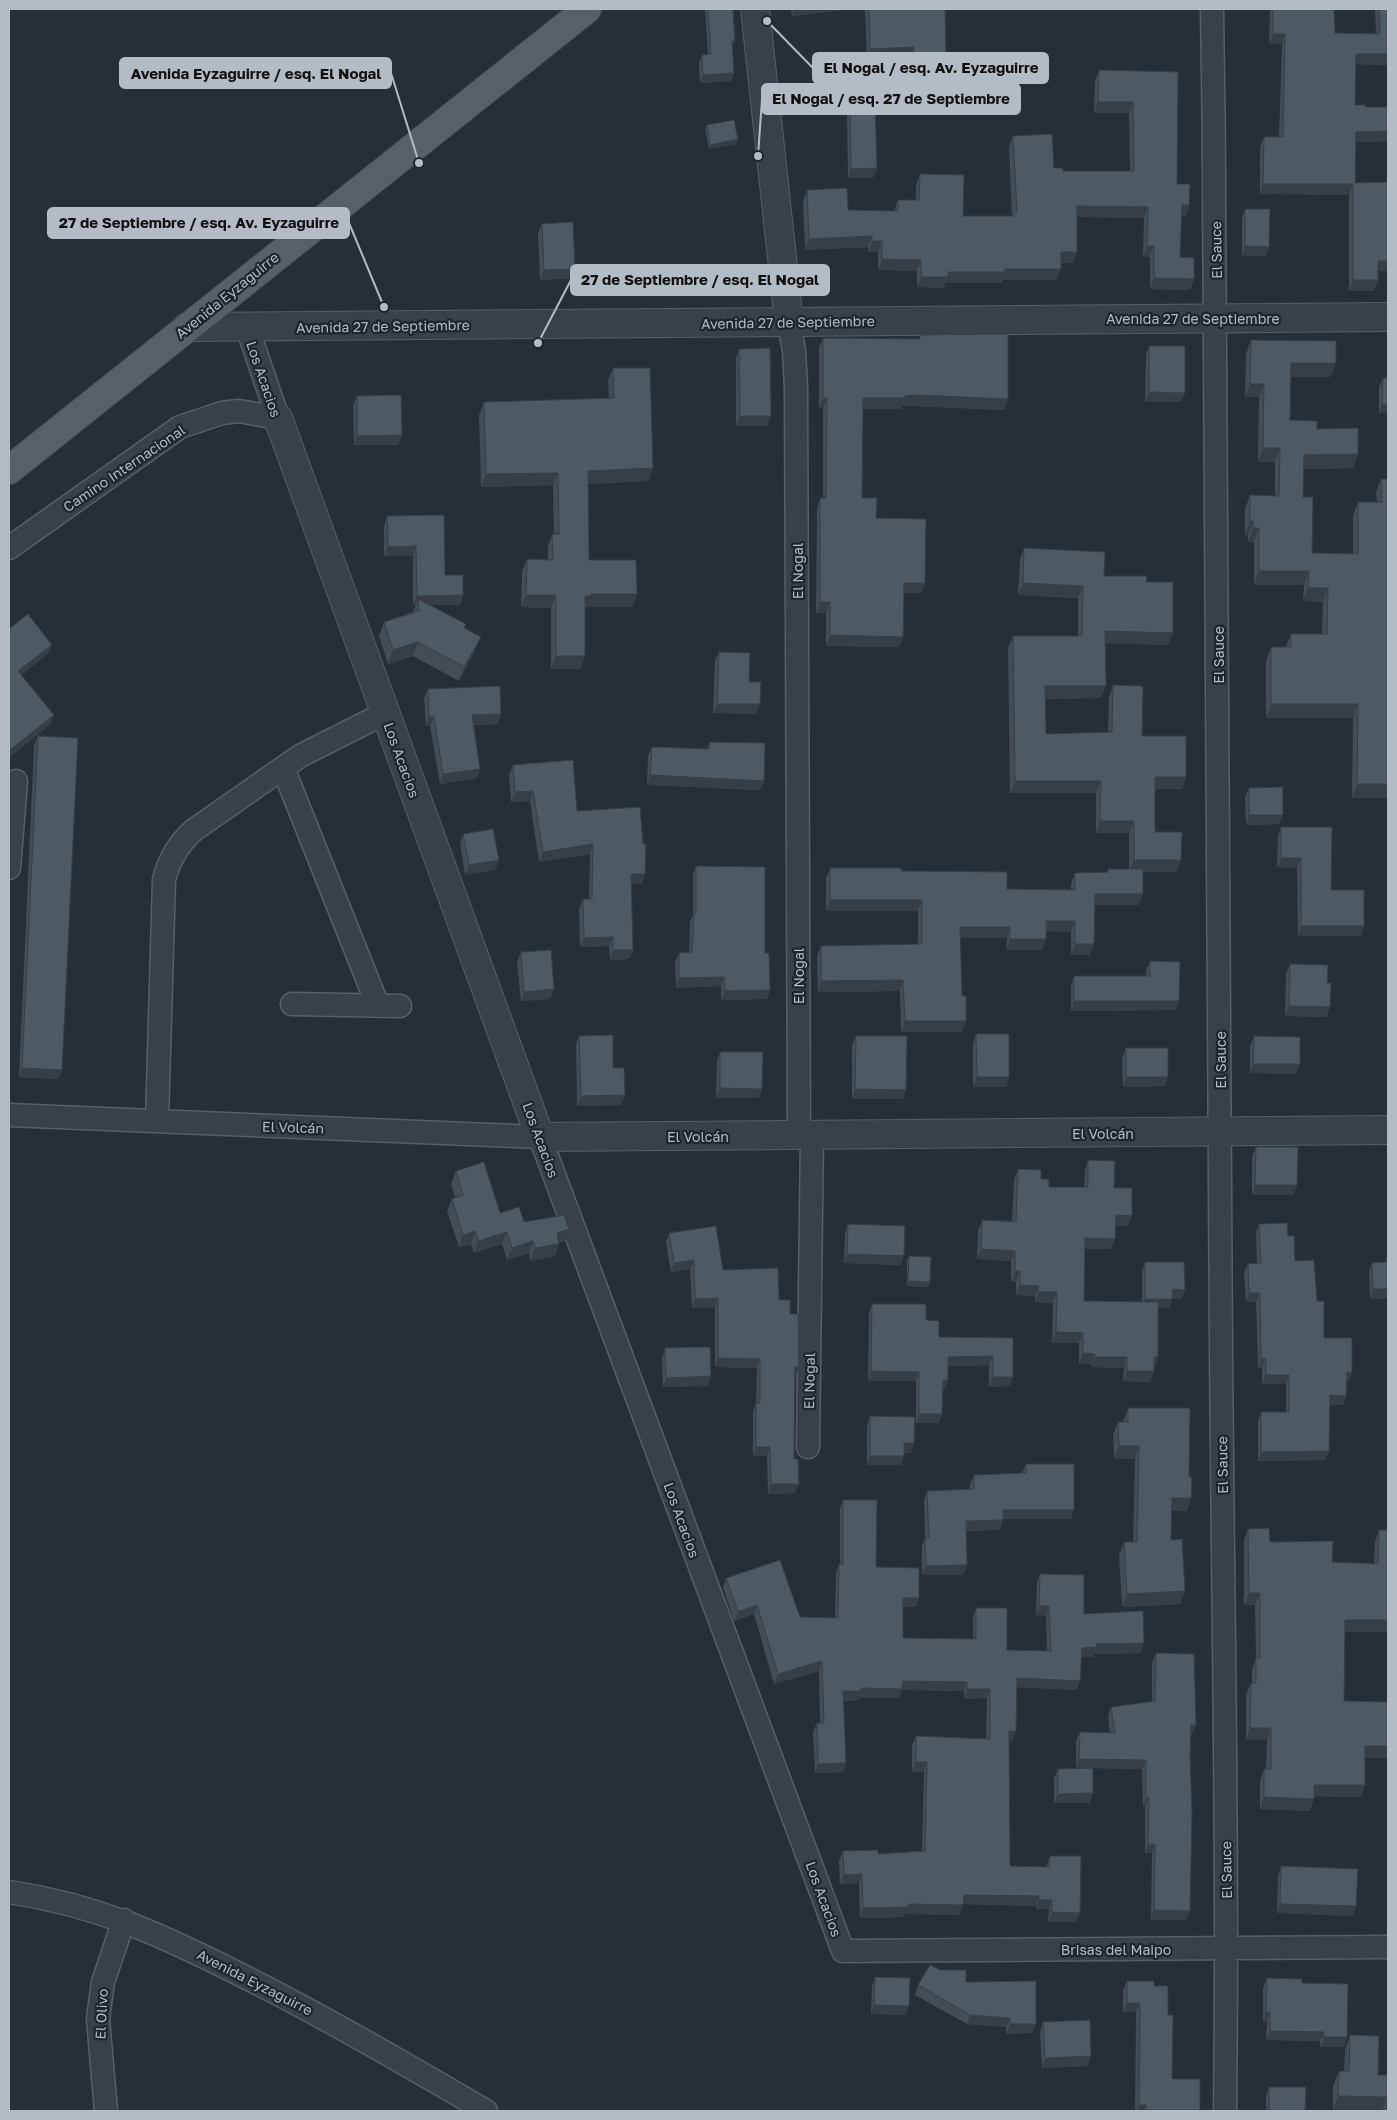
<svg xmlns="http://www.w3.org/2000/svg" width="1397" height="2120" font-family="'Golos Text',sans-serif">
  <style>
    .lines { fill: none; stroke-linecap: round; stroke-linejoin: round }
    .minor-casing { stroke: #565f67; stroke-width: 25 }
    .tertiary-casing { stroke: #565f67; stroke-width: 30 }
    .primary-casing { stroke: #414a52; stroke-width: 30 }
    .minor { stroke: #384149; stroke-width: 22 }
    .tertiary { stroke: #384149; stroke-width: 28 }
    .primary { stroke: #566069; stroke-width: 28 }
    .wall { fill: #424d56 }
    .shaded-wall { fill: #363f46 }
    .building { fill: #4d5a64; stroke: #363f46 }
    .labels { text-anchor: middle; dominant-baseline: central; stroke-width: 4.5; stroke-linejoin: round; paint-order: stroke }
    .street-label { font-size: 14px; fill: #b3bcc5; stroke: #1d262e }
    .leader { fill: none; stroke: #b3bcc5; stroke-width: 2 }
    .callout-dot { fill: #b3bcc5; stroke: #1d262e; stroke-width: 2 }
    .callout { fill: #b3bcc5; stroke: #b3bcc5; stroke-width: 2 }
    .callout-label { font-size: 15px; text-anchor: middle; font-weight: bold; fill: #111 }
  </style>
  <rect width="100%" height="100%" fill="#242f38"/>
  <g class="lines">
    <g class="minor-casing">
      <path id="minor" d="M 1212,9 C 1219,456 1219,903 1221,1351 C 1223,1604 1228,1858 1225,2111
        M 789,322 L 794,351 L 796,387 L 799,1135
        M 247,327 L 278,418
        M 9,548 L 180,427 L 222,413 L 239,411 L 278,418
        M 283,768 L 378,1006
        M 9,868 L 16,781
        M 292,1004 L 400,1006
        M 9,1115 L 540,1137 L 843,1951 L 1388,1947
        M 157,1121 L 164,880 C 169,859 178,844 194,830 L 300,756 L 385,713
        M 808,1447 L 812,1135
        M 9,1892 C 99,1905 166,1937 247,1978 C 328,2019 407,2065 486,2111
        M 106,2111 L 98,2019 L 103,1982 L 124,1920"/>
    </g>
    <g class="tertiary-casing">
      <path id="tertiary" d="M 755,9 L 789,322
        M 187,327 L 1388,317
        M 278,418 L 540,1137 L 1388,1130"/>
    </g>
    <g class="primary-casing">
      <path id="primary" d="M 9,470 L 587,9"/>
    </g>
    <use href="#minor" class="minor"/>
    <use href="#tertiary" class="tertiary"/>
    <use href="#primary" class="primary"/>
  </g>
  <path class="wall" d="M 705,9 L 733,9 L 732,48 L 734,73 L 731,81 L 700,83 L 699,63 L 702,55 L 708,55 Z
    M 791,9 L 851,9 L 792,16 Z
    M 865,9 L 945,9 L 946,59 L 942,68 L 911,68 L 911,57 L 867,59 Z
    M 1270,9 L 1334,9 L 1335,33 L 1376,34 L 1375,9 L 1388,9 L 1388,65 L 1355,64 L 1355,105 L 1365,107 L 1388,141 L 1356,142 L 1355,183 L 1388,271 L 1378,271 L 1378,280 L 1374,291 L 1349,291 L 1349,195 L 1260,194 L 1260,147 L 1264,137 L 1279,137 L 1282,44 L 1269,44 Z
    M 1099,70 L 1178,72 L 1177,184 L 1189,205 L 1186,216 L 1181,216 L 1180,257 L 1194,279 L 1190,290 L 1150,289 L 1150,257 L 1143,256 L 1144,218 L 1077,217 L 1077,252 L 1073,263 L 1061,263 L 1057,280 L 1003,280 L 1002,283 L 945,283 L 944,288 L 917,287 L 917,271 L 878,270 L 878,252 L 868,252 L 868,247 L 805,250 L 803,201 L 807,190 L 848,210 L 894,211 L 898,200 L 916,200 L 916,185 L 920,174 L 963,216 L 1012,216 L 1009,147 L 1013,136 L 1054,168 L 1063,171 L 1130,171 L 1129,113 L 1094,113 L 1095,81 Z
    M 850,103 L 877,168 L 873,178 L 848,178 L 847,113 Z
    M 707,125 L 738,139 L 736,144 L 709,149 L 705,130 Z
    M 1245,209 L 1266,256 L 1242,256 L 1242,218 Z
    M 542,224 L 572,278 L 540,280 L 538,233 Z
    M 920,335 L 1008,399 L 1004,410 L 913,406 L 902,406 L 901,409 L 863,409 L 862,498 L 876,518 L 921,593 L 904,593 L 903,637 L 899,647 L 826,646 L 826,613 L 816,613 L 817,509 L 820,498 L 823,498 L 823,408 L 819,408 L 819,348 L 823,338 L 919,339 Z
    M 1251,340 L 1331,377 L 1291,377 L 1290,420 L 1317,429 L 1358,454 L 1353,468 L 1303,469 L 1303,497 L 1312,553 L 1353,554 L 1353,516 L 1358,502 L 1377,502 L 1376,492 L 1381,479 L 1388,479 L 1388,798 L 1352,798 L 1353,718 L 1266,718 L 1266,661 L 1271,647 L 1286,647 L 1291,634 L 1322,634 L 1323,602 L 1303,601 L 1304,585 L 1254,585 L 1254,542 L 1248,542 L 1248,535 L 1245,535 L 1245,509 L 1250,495 L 1275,496 L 1275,462 L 1258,462 L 1259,397 L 1245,397 L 1246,354 Z
    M 1149,346 L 1181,402 L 1145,402 L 1146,355 Z
    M 739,349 L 771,416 L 767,426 L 736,426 L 736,358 Z
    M 613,368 L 649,481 L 588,484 L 589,560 L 637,594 L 632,607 L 587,607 L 585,609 L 581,669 L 551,669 L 551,608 L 521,607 L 522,572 L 527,559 L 548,560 L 548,547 L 552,534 L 554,534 L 553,485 L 481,487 L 479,415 L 484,402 L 609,399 L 608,380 Z
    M 1383,378 L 1388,378 L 1388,413 L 1379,413 L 1379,387 Z
    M 357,396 L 402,435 L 398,445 L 354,445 L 353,405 Z
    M 387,516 L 445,575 L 463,595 L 460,605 L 431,605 L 465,628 L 475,651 L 459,681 L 413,656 L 388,664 L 379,636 L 384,622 L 413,612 L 416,605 L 413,605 L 413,556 L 384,556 L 384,526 Z
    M 1024,548 L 1104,576 L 1146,582 L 1168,645 L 1105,643 L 1101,698 L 1045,699 L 1046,734 L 1108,732 L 1109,697 L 1113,685 L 1142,736 L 1182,789 L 1155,789 L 1155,832 L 1177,872 L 1143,872 L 1143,894 L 1139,905 L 1095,905 L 1090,955 L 1071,955 L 1071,932 L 1046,931 L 1046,939 L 1042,950 L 1006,950 L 1007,938 L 960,938 L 962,1032 L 901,1032 L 900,991 L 818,992 L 817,956 L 821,946 L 918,944 L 918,911 L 826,911 L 826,879 L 830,868 L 901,871 L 1007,889 L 1071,890 L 1071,884 L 1075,873 L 1107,872 L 1108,869 L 1129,869 L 1129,833 L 1096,833 L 1096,793 L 1010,793 L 1008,648 L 1013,636 L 1078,636 L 1078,598 L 1018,595 L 1020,560 Z
    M 719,652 L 756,714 L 713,713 L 715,661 Z
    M 428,689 L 498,724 L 474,725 L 480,769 L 477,778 L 440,784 L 430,726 L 426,726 L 424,699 Z
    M 38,736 L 58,1079 L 19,1077 L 34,746 Z
    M 710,742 L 764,781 L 760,790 L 647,785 L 648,756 L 652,747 L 707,749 Z
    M 513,765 L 577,811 L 642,884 L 631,884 L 633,950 L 629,959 L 610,960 L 609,946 L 580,947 L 579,909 L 583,899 L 589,899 L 590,854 L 539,862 L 530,801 L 511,802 L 509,775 Z
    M 1249,788 L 1279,824 L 1246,825 L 1245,797 Z
    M 1281,827 L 1331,890 L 1364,926 L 1361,936 L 1298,936 L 1297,868 L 1277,867 L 1278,836 Z
    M 463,834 L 499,860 L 495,870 L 465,875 L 460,844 Z
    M 696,866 L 765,953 L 770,990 L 767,999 L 721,1000 L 721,986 L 676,988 L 675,962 L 679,953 L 689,952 L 690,922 L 693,915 L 693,875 Z
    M 521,952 L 554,989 L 550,999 L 521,1001 L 517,962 Z
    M 1150,961 L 1176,1010 L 1071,1011 L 1071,986 L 1074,976 L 1146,976 L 1146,971 Z
    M 1290,964 L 1327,983 L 1327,1017 L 1285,1016 L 1286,974 Z
    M 976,1034 L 1009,1077 L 1006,1087 L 973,1087 L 973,1044 Z
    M 579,1036 L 613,1068 L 625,1095 L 621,1105 L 577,1106 L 576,1045 Z
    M 856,1036 L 903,1099 L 852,1099 L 852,1045 Z
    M 1254,1036 L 1300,1064 L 1296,1074 L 1250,1073 L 1250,1046 Z
    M 1126,1048 L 1165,1086 L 1123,1087 L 1122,1058 Z
    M 720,1052 L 762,1089 L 759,1098 L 716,1098 L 717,1061 Z
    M 1256,1147 L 1297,1185 L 1293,1195 L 1252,1195 L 1252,1157 Z
    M 1088,1160 L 1114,1188 L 1132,1216 L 1128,1226 L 1116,1226 L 1115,1239 L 1111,1249 L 1085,1249 L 1084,1301 L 1142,1302 L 1142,1271 L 1145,1262 L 1185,1290 L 1181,1299 L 1172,1299 L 1169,1308 L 1158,1308 L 1158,1357 L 1150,1382 L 1123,1381 L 1124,1368 L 1091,1367 L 1091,1364 L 1079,1364 L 1079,1343 L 1052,1343 L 1053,1303 L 1035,1302 L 1035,1296 L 1016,1295 L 1016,1282 L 1011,1282 L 1011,1261 L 977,1259 L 978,1231 L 982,1220 L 1012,1221 L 1014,1180 L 1018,1169 L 1041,1179 L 1049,1187 L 1084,1187 L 1085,1171 Z
    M 456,1171 L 500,1213 L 524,1222 L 565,1241 L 559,1243 L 555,1256 L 530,1261 L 529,1253 L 507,1260 L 502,1244 L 474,1253 L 471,1244 L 459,1247 L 447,1211 L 452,1199 L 455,1197 L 451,1184 Z
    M 848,1224 L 901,1265 L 844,1263 L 845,1233 Z
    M 1259,1224 L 1288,1236 L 1295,1261 L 1317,1301 L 1324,1338 L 1352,1372 L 1348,1381 L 1346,1381 L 1346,1396 L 1343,1405 L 1329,1404 L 1329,1451 L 1325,1460 L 1258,1461 L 1258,1421 L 1261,1412 L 1286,1412 L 1286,1384 L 1262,1384 L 1262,1368 L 1258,1368 L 1256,1302 L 1246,1302 L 1244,1273 L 1248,1264 L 1257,1264 L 1256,1233 Z
    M 669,1233 L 723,1270 L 779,1300 L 790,1314 L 799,1367 L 795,1377 L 794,1459 L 799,1484 L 795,1493 L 768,1494 L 767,1456 L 753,1456 L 753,1412 L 756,1403 L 757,1368 L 715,1367 L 715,1307 L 692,1308 L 690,1269 L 671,1272 L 666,1242 Z
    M 1388,1254 L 1388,1298 L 1370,1299 L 1369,1272 L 1372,1263 L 1386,1262 L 1386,1260 Z
    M 909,1256 L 930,1282 L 928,1287 L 907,1286 L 907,1261 Z
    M 872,1304 L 926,1320 L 939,1337 L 1013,1338 L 1013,1377 L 1009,1386 L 989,1387 L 989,1365 L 948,1366 L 945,1389 L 942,1389 L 942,1414 L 939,1423 L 916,1423 L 916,1381 L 868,1381 L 869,1313 Z
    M 665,1348 L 711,1376 L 708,1386 L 663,1387 L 662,1358 Z
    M 1128,1408 L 1189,1477 L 1191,1498 L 1187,1511 L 1171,1511 L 1171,1540 L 1185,1591 L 1180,1604 L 1122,1607 L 1119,1555 L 1124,1542 L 1133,1542 L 1135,1459 L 1114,1459 L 1113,1435 L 1118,1422 L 1123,1422 Z
    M 870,1416 L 911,1453 L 904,1453 L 901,1465 L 867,1465 L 867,1426 Z
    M 1026,1464 L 1071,1519 L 1003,1519 L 1000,1530 L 966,1531 L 967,1565 L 963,1575 L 922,1575 L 922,1547 L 925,1538 L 924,1501 L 927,1491 L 970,1490 L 970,1484 L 974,1475 L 1022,1473 Z
    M 843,1500 L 876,1567 L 916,1607 L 903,1607 L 903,1638 L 973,1639 L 973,1617 L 976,1608 L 1007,1650 L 1047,1651 L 1046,1616 L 1036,1615 L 1037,1583 L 1040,1574 L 1084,1614 L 1141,1653 L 1094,1654 L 1093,1657 L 1081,1657 L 1077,1690 L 1017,1687 L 1013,1741 L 1009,1741 L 1010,1866 L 1046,1867 L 1050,1856 L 1076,1922 L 1048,1922 L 1049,1909 L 1036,1909 L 1036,1906 L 963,1904 L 960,1915 L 905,1914 L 904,1917 L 860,1918 L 859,1883 L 840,1884 L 839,1861 L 843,1851 L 878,1854 L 922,1851 L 924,1772 L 912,1772 L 912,1745 L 916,1736 L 986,1739 L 987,1698 L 964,1699 L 964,1691 L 902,1690 L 899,1698 L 859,1698 L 858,1700 L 844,1701 L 846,1763 L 843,1772 L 815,1773 L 813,1732 L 817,1723 L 820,1723 L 819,1671 L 774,1684 L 754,1614 L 734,1621 L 723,1587 L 726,1578 L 800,1617 L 835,1618 L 836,1573 L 839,1564 L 840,1564 L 840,1509 Z
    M 1248,1529 L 1270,1542 L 1332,1562 L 1374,1564 L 1375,1542 L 1379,1530 L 1388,1530 L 1388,1632 L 1345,1632 L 1344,1701 L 1388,1702 L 1388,1758 L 1365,1758 L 1361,1797 L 1314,1796 L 1310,1811 L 1260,1809 L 1260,1781 L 1264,1769 L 1266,1769 L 1267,1740 L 1246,1740 L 1246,1695 L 1251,1683 L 1252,1683 L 1252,1670 L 1256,1658 L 1255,1605 L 1244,1605 L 1244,1540 Z
    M 1156,1653 L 1192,1735 L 1191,1735 L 1190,1755 L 1190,1911 L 1186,1920 L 1151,1920 L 1152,1853 L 1145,1853 L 1145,1807 L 1143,1807 L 1142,1769 L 1093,1768 L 1090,1803 L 1054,1803 L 1054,1778 L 1058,1769 L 1076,1768 L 1076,1741 L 1080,1732 L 1110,1733 L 1108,1716 L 1111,1707 L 1152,1702 L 1152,1663 Z
    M 1281,1866 L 1353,1916 L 1277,1913 L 1278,1876 Z
    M 940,1970 L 966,1982 L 1036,2024 L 1032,2033 L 1006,2034 L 1006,2027 L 967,2024 L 915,1995 L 918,1985 Z
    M 875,1977 L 906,2015 L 871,2014 L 872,1987 Z
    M 1267,1978 L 1302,1983 L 1347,2037 L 1344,2047 L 1320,2047 L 1320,2041 L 1266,2040 L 1267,2022 L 1263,2022 L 1263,1988 Z
    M 1127,1981 L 1154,1986 L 1168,2015 L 1172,2079 L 1199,2111 L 1135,2111 L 1136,2012 L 1123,2012 L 1123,1990 Z
    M 1043,2022 L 1088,2066 L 1042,2068 L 1040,2032 Z
    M 1350,2035 L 1378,2075 L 1388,2075 L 1388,2111 L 1333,2111 L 1333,2086 L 1339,2071 L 1344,2071 L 1345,2050 Z
    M 1269,2087 L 1305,2111 L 1266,2111 L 1266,2096 Z"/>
  <path class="shaded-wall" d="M 794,9 L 851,9 L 792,16 Z
    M 1273,34 L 1285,34 L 1282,44 L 1269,44 Z
    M 732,41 L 735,41 L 732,49 Z
    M 914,47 L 911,57 L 867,59 L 870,49 Z
    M 1356,54 L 1388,54 L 1388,65 L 1352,64 Z
    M 914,59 L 946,59 L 942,68 L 911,68 Z
    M 734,73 L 731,81 L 700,83 L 703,75 Z
    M 1098,102 L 1133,102 L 1129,113 L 1094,113 Z
    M 1388,131 L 1388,141 L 1352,142 L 1356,132 Z
    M 738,139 L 736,144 L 709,149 L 710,145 Z
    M 877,168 L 873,178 L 848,178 L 851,169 Z
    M 1263,184 L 1353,184 L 1349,195 L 1260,194 Z
    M 1182,205 L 1189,205 L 1186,216 L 1178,216 Z
    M 1077,206 L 1148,207 L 1144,218 L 1073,217 Z
    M 872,236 L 868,247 L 805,250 L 809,239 Z
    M 872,241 L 882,241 L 878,252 L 868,252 Z
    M 1147,246 L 1154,246 L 1150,257 L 1143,256 Z
    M 1245,246 L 1269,247 L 1266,256 L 1242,256 Z
    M 1061,252 L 1077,252 L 1073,263 L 1057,263 Z
    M 882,259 L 921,260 L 917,271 L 878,270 Z
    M 1378,261 L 1388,261 L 1388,271 L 1374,271 Z
    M 575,269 L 572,278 L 540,280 L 544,270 Z
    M 1005,269 L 1061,269 L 1057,280 L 1003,280 L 1002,283 L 945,283 L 944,288 L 917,287 L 921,277 L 948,272 Z
    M 1154,278 L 1194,279 L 1190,290 L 1150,289 Z
    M 1353,280 L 1378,280 L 1374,291 L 1349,291 Z
    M 1291,363 L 1336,363 L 1331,377 L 1286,377 Z
    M 1250,384 L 1264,384 L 1259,397 L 1245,397 Z
    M 1149,392 L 1185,393 L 1181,402 L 1145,402 Z
    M 917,395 L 1008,399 L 1004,410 L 913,406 L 902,406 L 901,409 L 859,409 L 863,398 Z
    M 823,398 L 827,398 L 823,408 L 819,408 Z
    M 1382,404 L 1388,404 L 1388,413 L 1379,413 Z
    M 740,416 L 771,416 L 767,426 L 736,426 Z
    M 402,435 L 398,445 L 354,445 L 357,436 Z
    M 1263,448 L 1280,448 L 1275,462 L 1258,462 Z
    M 1358,454 L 1353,468 L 1299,469 L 1304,455 Z
    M 653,468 L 649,481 L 583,484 L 588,471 Z
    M 558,473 L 553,485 L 481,487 L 486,474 Z
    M 1250,521 L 1253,521 L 1248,535 L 1245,535 Z
    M 1253,528 L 1259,528 L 1254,542 L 1248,542 Z
    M 416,546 L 413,556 L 384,556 L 388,547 Z
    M 1259,571 L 1309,571 L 1304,585 L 1254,585 Z
    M 904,583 L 925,583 L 921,593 L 900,593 Z
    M 1023,583 L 1083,586 L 1078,598 L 1018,595 Z
    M 1308,588 L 1328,588 L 1323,602 L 1303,601 Z
    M 591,594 L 637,594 L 632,607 L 587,607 L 586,609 L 581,609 L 585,596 Z
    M 463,595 L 460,605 L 418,605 L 418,599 L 416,605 L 413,605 L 417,596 Z
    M 526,595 L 556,595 L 551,608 L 521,607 Z
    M 820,602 L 830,602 L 826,613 L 816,613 Z
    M 1105,631 L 1173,633 L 1168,645 L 1100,643 Z
    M 830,635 L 903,637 L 899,647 L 826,646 Z
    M 481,637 L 475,651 L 459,681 L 464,667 Z
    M 418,642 L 413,656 L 388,664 L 393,650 Z
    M 52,645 L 48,654 L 15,680 L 18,671 Z
    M 556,656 L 585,656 L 581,669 L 551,669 Z
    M 1045,686 L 1106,686 L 1101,698 L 1041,699 Z
    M 717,704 L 760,704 L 756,714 L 713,713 Z
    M 1271,704 L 1358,704 L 1353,718 L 1266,718 Z
    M 501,714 L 498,724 L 469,725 L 472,715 Z
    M 54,715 L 51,724 L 9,758 L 9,751 Z
    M 429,717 L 434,717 L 430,726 L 426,726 Z
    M 480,769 L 477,778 L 440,784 L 443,774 Z
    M 650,775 L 764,781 L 760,790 L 647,785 Z
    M 1155,777 L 1186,777 L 1182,789 L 1151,789 Z
    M 1015,781 L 1101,781 L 1096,793 L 1010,793 Z
    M 1357,784 L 1388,784 L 1388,798 L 1352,798 Z
    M 533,791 L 530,801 L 511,802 L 515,792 Z
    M 1249,815 L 1283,815 L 1279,824 L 1246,825 Z
    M 1100,821 L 1134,821 L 1129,833 L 1096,833 Z
    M 593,844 L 590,854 L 539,862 L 543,852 Z
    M 1281,858 L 1301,858 L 1297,868 L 1277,867 Z
    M 499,860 L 495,870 L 465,875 L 469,865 Z
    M 1134,860 L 1181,860 L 1177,872 L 1129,872 Z
    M 631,874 L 645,874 L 642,884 L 628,884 Z
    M 1095,894 L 1143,894 L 1139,905 L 1091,905 Z
    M 830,900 L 922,900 L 918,911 L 826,911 Z
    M 1046,921 L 1075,921 L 1071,932 L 1042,931 Z
    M 1301,926 L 1364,926 L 1361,936 L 1298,936 Z
    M 960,927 L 1010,927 L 1007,938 L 956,938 Z
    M 613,937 L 609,946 L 580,947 L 584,938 Z
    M 1010,939 L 1046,939 L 1042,950 L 1006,950 Z
    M 1075,944 L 1094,944 L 1090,955 L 1071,955 Z
    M 613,950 L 633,950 L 629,959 L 610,960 Z
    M 724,977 L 721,986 L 676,988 L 679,978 Z
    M 903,980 L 900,991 L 818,992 L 821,981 Z
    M 554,989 L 550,999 L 521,1001 L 524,992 Z
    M 770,990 L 767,999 L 721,1000 L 725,991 Z
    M 1074,1001 L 1179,1001 L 1176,1010 L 1071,1011 Z
    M 1289,1006 L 1330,1007 L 1327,1017 L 1285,1016 Z
    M 905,1021 L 966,1021 L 962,1032 L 901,1032 Z
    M 1253,1064 L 1300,1064 L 1296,1074 L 1250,1073 Z
    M 22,1068 L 62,1070 L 58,1079 L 19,1077 Z
    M 977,1077 L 1009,1077 L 1006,1087 L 973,1087 Z
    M 1126,1077 L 1168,1077 L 1165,1086 L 1123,1087 Z
    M 720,1088 L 762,1089 L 759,1098 L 716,1098 Z
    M 855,1089 L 906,1090 L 903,1099 L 852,1099 Z
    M 625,1095 L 621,1105 L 577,1106 L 581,1096 Z
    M 1255,1185 L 1297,1185 L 1293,1195 L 1252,1195 Z
    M 1116,1215 L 1132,1216 L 1128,1226 L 1112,1226 Z
    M 569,1229 L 565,1241 L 556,1244 L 559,1244 L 555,1256 L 530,1261 L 535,1248 L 557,1233 Z
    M 475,1231 L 471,1244 L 459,1247 L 463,1235 Z
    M 507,1232 L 502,1244 L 474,1253 L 478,1241 Z
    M 1085,1238 L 1115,1239 L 1111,1249 L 1081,1249 Z
    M 533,1241 L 529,1253 L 507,1260 L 512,1248 Z
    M 981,1249 L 1015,1251 L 1011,1261 L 977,1259 Z
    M 847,1254 L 904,1256 L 901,1265 L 844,1263 Z
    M 694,1260 L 690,1269 L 671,1272 L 674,1263 Z
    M 1015,1271 L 1020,1271 L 1016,1282 L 1011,1282 Z
    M 908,1281 L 930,1282 L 928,1287 L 907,1286 Z
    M 1020,1285 L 1039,1286 L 1035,1296 L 1016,1295 Z
    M 1173,1289 L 1185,1290 L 1181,1299 L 1172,1299 L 1169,1308 L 1142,1308 L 1145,1299 Z
    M 1373,1289 L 1388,1289 L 1388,1298 L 1370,1299 Z
    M 1038,1292 L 1057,1292 L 1053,1303 L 1035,1302 Z
    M 1249,1293 L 1260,1293 L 1256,1302 L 1246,1302 Z
    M 718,1298 L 715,1307 L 692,1308 L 695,1299 Z
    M 1056,1332 L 1083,1333 L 1079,1343 L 1052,1343 Z
    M 1083,1353 L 1095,1354 L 1091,1364 L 1079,1364 Z
    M 993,1356 L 989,1365 L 945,1366 L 948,1357 Z
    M 1094,1357 L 1127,1357 L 1124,1368 L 1091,1367 Z
    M 1154,1357 L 1158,1357 L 1154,1368 Z
    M 718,1358 L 760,1359 L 757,1368 L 715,1367 Z
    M 1261,1359 L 1266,1359 L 1262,1368 L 1258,1368 Z
    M 795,1367 L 799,1367 L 795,1377 L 791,1377 Z
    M 871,1371 L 919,1372 L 916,1381 L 868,1381 Z
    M 1127,1371 L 1154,1371 L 1150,1382 L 1123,1381 Z
    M 1347,1372 L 1352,1372 L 1348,1381 L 1343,1381 Z
    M 1266,1375 L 1289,1375 L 1286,1384 L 1262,1384 Z
    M 711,1376 L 708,1386 L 663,1387 L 666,1378 Z
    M 993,1377 L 1013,1377 L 1009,1386 L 989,1387 Z
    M 943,1380 L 948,1380 L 945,1389 L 939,1389 Z
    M 1330,1395 L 1346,1396 L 1343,1405 L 1326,1404 Z
    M 919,1414 L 942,1414 L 939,1423 L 916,1423 Z
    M 904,1443 L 914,1443 L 911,1453 L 901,1453 Z
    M 1119,1446 L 1139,1446 L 1135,1459 L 1114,1459 Z
    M 756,1447 L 770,1447 L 767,1456 L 753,1456 Z
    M 1329,1451 L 1325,1460 L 1258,1461 L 1261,1452 Z
    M 870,1456 L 904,1456 L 901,1465 L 867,1465 Z
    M 771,1484 L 799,1484 L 795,1493 L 768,1494 Z
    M 1172,1498 L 1191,1498 L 1187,1511 L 1167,1511 Z
    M 1003,1510 L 1074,1510 L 1071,1519 L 1000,1519 Z
    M 1003,1520 L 1000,1530 L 962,1531 L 966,1521 Z
    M 967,1565 L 963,1575 L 922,1575 L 926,1566 Z
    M 1185,1591 L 1180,1604 L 1122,1607 L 1127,1594 Z
    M 1249,1593 L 1260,1593 L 1255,1605 L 1244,1605 Z
    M 903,1598 L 919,1598 L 916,1607 L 900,1607 Z
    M 757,1605 L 754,1614 L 734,1621 L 738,1612 Z
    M 1039,1606 L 1049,1606 L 1046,1616 L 1036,1615 Z
    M 1345,1620 L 1388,1620 L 1388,1632 L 1340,1632 Z
    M 1144,1643 L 1141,1653 L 1094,1654 L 1093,1657 L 1078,1657 L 1082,1648 L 1096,1644 Z
    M 822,1661 L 819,1671 L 774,1684 L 778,1674 Z
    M 1017,1678 L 1080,1681 L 1077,1690 L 1013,1687 Z
    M 903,1681 L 967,1682 L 964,1691 L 902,1690 L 899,1698 L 859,1698 L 858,1700 L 840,1701 L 843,1691 Z
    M 967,1689 L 990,1689 L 987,1698 L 964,1699 Z
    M 1191,1725 L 1196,1725 L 1192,1735 L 1188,1735 Z
    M 1250,1728 L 1271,1728 L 1267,1740 L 1246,1740 Z
    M 1009,1731 L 1016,1731 L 1013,1741 L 1006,1741 Z
    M 1365,1746 L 1388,1746 L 1388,1758 L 1361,1758 Z
    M 1079,1759 L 1146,1760 L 1142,1769 L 1076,1768 Z
    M 916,1762 L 927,1762 L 924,1772 L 912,1772 Z
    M 846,1763 L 843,1772 L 815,1773 L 818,1764 Z
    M 1314,1785 L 1365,1785 L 1361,1797 L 1310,1796 Z
    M 1093,1793 L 1090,1803 L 1054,1803 L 1058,1794 Z
    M 1149,1797 L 1145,1807 L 1143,1807 L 1146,1798 Z
    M 1264,1797 L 1314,1799 L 1310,1811 L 1260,1809 Z
    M 1148,1844 L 1155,1844 L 1152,1853 L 1145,1853 Z
    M 862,1874 L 859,1883 L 840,1884 L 844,1875 Z
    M 964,1895 L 1039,1896 L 1036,1906 L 960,1904 Z
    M 1039,1900 L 1052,1900 L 1049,1909 L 1036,1909 Z
    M 908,1904 L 963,1905 L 960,1915 L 905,1914 L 904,1917 L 860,1918 L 863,1908 Z
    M 1280,1904 L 1356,1906 L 1353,1916 L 1277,1913 Z
    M 1154,1910 L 1190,1911 L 1186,1920 L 1151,1920 Z
    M 1052,1912 L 1080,1913 L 1076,1922 L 1048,1922 Z
    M 1127,2003 L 1140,2003 L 1136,2012 L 1123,2012 Z
    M 874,2005 L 909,2006 L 906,2015 L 871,2014 Z
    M 1266,2012 L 1270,2012 L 1267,2022 L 1263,2022 Z
    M 970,2015 L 1010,2018 L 1006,2027 L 967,2024 Z
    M 1010,2024 L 1036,2024 L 1032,2033 L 1006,2034 Z
    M 1270,2031 L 1324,2032 L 1320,2041 L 1266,2040 Z
    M 1324,2037 L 1347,2037 L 1344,2047 L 1320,2047 Z
    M 1091,2056 L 1088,2066 L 1042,2068 L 1045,2058 Z
    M 1338,2096 L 1387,2097 L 1382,2111 L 1333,2111 Z
    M 1139,2105 L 1146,2105 L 1144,2111 L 1136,2111 Z
    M 1146,2110 L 1200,2110 L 1199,2111 L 1146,2111 Z"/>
  <path class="building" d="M 708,9 L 733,9 L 735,41 L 732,41 L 734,73 L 703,75 L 702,55 L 711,54 Z
    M 869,9 L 945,9 L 946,59 L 914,59 L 914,47 L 870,49 Z
    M 1273,9 L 1334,9 L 1335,33 L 1380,34 L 1379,9 L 1388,9 L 1388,54 L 1356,54 L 1355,105 L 1365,105 L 1365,107 L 1388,107 L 1388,131 L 1356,132 L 1355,183 L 1388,182 L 1388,261 L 1378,261 L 1378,280 L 1353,280 L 1353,184 L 1263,184 L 1264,137 L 1283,137 L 1285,34 L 1273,34 Z
    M 1099,70 L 1178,72 L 1177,184 L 1190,184 L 1189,205 L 1182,205 L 1180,257 L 1194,258 L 1194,279 L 1154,278 L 1154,246 L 1147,246 L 1148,207 L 1077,206 L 1077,252 L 1061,252 L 1061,269 L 1005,269 L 1005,272 L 948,272 L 948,277 L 921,277 L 921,260 L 882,259 L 882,241 L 872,241 L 872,236 L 809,239 L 807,190 L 847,188 L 848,210 L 898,211 L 898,200 L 919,200 L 920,174 L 964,175 L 963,216 L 1014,216 L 1014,212 L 1017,212 L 1013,136 L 1052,134 L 1054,168 L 1063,168 L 1063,171 L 1134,171 L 1133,102 L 1098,102 Z
    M 875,102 L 877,168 L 851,169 L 850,103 Z
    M 734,120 L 738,139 L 710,145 L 707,125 Z
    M 1245,209 L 1270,209 L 1269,247 L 1245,246 Z
    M 573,222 L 575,269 L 544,270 L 542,224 Z
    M 1008,334 L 1008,399 L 917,395 L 905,396 L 905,398 L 863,398 L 862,498 L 877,498 L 876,518 L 926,519 L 925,583 L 904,583 L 903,637 L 830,635 L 830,602 L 820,602 L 820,498 L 826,498 L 827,398 L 823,398 L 823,338 L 920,339 L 920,335 Z
    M 1251,340 L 1336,341 L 1336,363 L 1291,363 L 1290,420 L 1317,421 L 1317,429 L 1358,428 L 1358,454 L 1304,455 L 1303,497 L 1313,497 L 1312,553 L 1358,554 L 1358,502 L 1382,502 L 1381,479 L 1388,479 L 1388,784 L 1357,784 L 1358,704 L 1271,704 L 1271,647 L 1291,647 L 1291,634 L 1327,634 L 1328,588 L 1308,588 L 1309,571 L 1259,571 L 1259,528 L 1253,528 L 1253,521 L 1250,521 L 1250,495 L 1279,496 L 1280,448 L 1263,448 L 1264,384 L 1250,384 Z
    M 1149,346 L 1185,346 L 1185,393 L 1149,392 Z
    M 770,348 L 771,416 L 740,416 L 739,349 Z
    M 613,368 L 650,368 L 653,468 L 588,471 L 589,560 L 636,560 L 637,594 L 591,594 L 591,596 L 585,596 L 585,656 L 556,656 L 556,595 L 526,595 L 527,559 L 553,560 L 552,534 L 559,534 L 558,473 L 486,474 L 484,402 L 614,398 Z
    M 1383,378 L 1388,378 L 1388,404 L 1382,404 Z
    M 401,395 L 402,435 L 357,436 L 357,396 Z
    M 444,515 L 445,575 L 463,575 L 463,595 L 417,596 L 416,546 L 388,547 L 387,516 Z
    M 1024,548 L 1105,552 L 1104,576 L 1147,576 L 1146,582 L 1173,582 L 1173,633 L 1105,631 L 1106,686 L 1045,686 L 1046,734 L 1112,732 L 1113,685 L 1143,686 L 1142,736 L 1186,736 L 1186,777 L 1155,777 L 1155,832 L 1182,832 L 1181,860 L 1134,860 L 1134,821 L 1100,821 L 1101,781 L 1015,781 L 1013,636 L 1082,636 L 1083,586 L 1023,583 Z
    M 418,599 L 466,624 L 464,628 L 481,637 L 464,667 L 418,642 L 393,650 L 384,622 L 419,611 Z
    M 28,614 L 52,645 L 18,671 L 54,715 L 9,751 L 9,629 Z
    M 719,652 L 750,653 L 749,682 L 761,682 L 760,704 L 717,704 Z
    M 500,686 L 501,714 L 472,715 L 480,769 L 443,774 L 434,717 L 429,717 L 428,689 Z
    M 38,736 L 78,738 L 62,1070 L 22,1068 Z
    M 710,742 L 765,743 L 764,781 L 650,775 L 652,747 L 709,749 Z
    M 573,760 L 577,811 L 640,807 L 643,844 L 646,844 L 645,874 L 631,874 L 633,950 L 613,950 L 613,937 L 584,938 L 583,899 L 592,899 L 593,844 L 543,852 L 533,791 L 515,792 L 513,765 Z
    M 1283,787 L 1283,815 L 1249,815 L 1249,788 Z
    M 1281,827 L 1332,827 L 1331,890 L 1364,890 L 1364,926 L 1301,926 L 1301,858 L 1281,858 Z
    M 493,829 L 499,860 L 469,865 L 463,834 Z
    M 696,866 L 765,867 L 765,953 L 769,953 L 770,990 L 725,991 L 724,977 L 679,978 L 679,953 L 692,952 L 694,913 L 696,913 Z
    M 830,868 L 901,868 L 901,871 L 1007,872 L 1007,889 L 1075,890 L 1075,873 L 1108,872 L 1108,869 L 1143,869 L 1143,894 L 1095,894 L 1094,944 L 1075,944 L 1075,921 L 1046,921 L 1046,939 L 1010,939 L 1010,927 L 960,927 L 962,996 L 966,996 L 966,1021 L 905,1021 L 903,980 L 821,981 L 821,946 L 922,944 L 922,900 L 830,900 Z
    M 551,950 L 554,989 L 524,992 L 521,952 Z
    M 1150,961 L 1180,962 L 1179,1001 L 1074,1001 L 1074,976 L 1150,976 Z
    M 1290,964 L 1328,965 L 1327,983 L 1331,983 L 1330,1007 L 1289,1006 Z
    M 976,1034 L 1009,1034 L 1009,1077 L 977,1077 Z
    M 613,1035 L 613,1068 L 624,1068 L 625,1095 L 581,1096 L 579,1036 Z
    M 856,1036 L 907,1036 L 906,1090 L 855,1089 Z
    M 1254,1036 L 1300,1037 L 1300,1064 L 1253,1064 Z
    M 1126,1048 L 1168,1048 L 1168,1077 L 1126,1077 Z
    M 720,1052 L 763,1052 L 762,1089 L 720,1088 Z
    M 1256,1147 L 1298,1147 L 1297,1185 L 1255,1185 Z
    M 1088,1160 L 1115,1161 L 1114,1188 L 1132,1188 L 1132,1216 L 1116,1215 L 1115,1239 L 1085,1238 L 1084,1301 L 1158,1302 L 1158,1357 L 1154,1357 L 1154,1371 L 1127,1371 L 1127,1357 L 1094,1357 L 1095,1354 L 1083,1353 L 1083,1333 L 1056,1332 L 1057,1292 L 1038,1292 L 1039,1286 L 1020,1285 L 1020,1271 L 1015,1271 L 1015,1251 L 981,1249 L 982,1220 L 1016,1222 L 1018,1169 L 1041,1170 L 1041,1179 L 1049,1179 L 1049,1187 L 1088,1187 Z
    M 484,1162 L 500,1213 L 519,1207 L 524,1222 L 564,1215 L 569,1229 L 557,1233 L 559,1244 L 535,1248 L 533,1241 L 512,1248 L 507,1232 L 478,1241 L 475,1231 L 463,1235 L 452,1199 L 463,1195 L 456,1171 Z
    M 1287,1223 L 1288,1236 L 1294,1236 L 1295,1261 L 1314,1260 L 1317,1301 L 1324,1301 L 1324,1338 L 1352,1338 L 1352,1372 L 1347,1372 L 1346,1396 L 1330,1395 L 1329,1451 L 1261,1452 L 1261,1412 L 1289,1412 L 1289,1375 L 1266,1375 L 1266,1359 L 1261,1359 L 1260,1293 L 1249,1293 L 1248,1264 L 1261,1263 L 1259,1224 Z
    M 848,1224 L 905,1226 L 904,1256 L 847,1254 Z
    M 716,1226 L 723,1270 L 778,1268 L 779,1300 L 790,1300 L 790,1314 L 798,1314 L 799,1367 L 795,1367 L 794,1459 L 798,1459 L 799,1484 L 771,1484 L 770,1447 L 756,1447 L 756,1403 L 760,1403 L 760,1359 L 718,1358 L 718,1298 L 695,1299 L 694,1260 L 674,1263 L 669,1233 Z
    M 909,1256 L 931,1257 L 930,1282 L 908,1281 Z
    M 1145,1262 L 1184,1262 L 1185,1290 L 1173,1289 L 1172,1299 L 1145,1299 Z
    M 1388,1262 L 1388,1289 L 1373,1289 L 1372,1263 Z
    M 872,1304 L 926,1304 L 926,1320 L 939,1321 L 939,1337 L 1013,1338 L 1013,1377 L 993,1377 L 993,1356 L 948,1357 L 948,1380 L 943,1380 L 942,1414 L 919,1414 L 919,1372 L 871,1371 Z
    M 710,1347 L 711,1376 L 666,1378 L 665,1348 Z
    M 1128,1408 L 1190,1408 L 1189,1477 L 1192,1477 L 1191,1498 L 1172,1498 L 1171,1540 L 1182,1539 L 1185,1591 L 1127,1594 L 1124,1542 L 1137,1542 L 1139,1446 L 1119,1446 L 1118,1422 L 1128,1422 Z
    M 870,1416 L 915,1417 L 914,1443 L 904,1443 L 904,1456 L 870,1456 Z
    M 1026,1464 L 1074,1464 L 1074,1510 L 1003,1510 L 1003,1520 L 966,1521 L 967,1565 L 926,1566 L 925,1538 L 929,1538 L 927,1491 L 974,1489 L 974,1475 L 1026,1473 Z
    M 843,1500 L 877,1500 L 876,1567 L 919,1568 L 919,1598 L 903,1598 L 903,1638 L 976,1639 L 976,1608 L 1007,1608 L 1007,1650 L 1051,1651 L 1049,1606 L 1039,1606 L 1040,1574 L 1084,1575 L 1084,1614 L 1143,1611 L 1144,1643 L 1096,1644 L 1097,1647 L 1082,1648 L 1080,1681 L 1017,1678 L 1016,1731 L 1009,1731 L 1010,1866 L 1049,1867 L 1050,1856 L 1081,1856 L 1080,1913 L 1052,1912 L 1052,1900 L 1039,1900 L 1039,1896 L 964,1895 L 963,1905 L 908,1904 L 908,1907 L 863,1908 L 862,1874 L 844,1875 L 843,1851 L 878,1850 L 878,1854 L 925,1851 L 927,1762 L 916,1762 L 916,1736 L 990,1739 L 990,1689 L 967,1689 L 967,1682 L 903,1681 L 902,1689 L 861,1688 L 861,1691 L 843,1691 L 846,1763 L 818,1764 L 817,1723 L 824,1723 L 822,1661 L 778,1674 L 757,1605 L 738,1612 L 726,1578 L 780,1560 L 800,1617 L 838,1618 L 839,1564 L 843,1564 Z
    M 1269,1528 L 1270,1542 L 1333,1541 L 1332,1562 L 1378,1564 L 1379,1530 L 1388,1530 L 1388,1620 L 1345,1620 L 1344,1701 L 1388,1702 L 1388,1746 L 1365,1746 L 1365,1785 L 1314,1785 L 1314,1799 L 1264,1797 L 1264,1769 L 1271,1769 L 1271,1728 L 1250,1728 L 1251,1683 L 1256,1683 L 1256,1658 L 1260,1658 L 1260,1593 L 1249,1593 L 1248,1529 Z
    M 1156,1653 L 1194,1654 L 1196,1725 L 1191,1725 L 1190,1755 L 1192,1813 L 1190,1911 L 1154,1910 L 1155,1844 L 1148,1844 L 1149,1797 L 1146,1798 L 1146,1760 L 1079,1759 L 1080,1732 L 1115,1733 L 1111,1707 L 1155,1701 Z
    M 1093,1768 L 1093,1793 L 1058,1794 L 1058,1769 Z
    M 1281,1866 L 1358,1869 L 1356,1906 L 1280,1904 Z
    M 930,1965 L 940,1970 L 966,1970 L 966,1982 L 1036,1981 L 1036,2024 L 1010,2024 L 1010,2018 L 970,2015 L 918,1985 Z
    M 875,1977 L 910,1978 L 909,2006 L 874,2005 Z
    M 1267,1978 L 1302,1979 L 1302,1983 L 1348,1984 L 1347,2037 L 1324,2037 L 1324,2032 L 1270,2031 L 1270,2012 L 1266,2012 Z
    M 1127,1981 L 1154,1981 L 1154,1986 L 1168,1986 L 1168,2015 L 1173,2015 L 1172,2079 L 1200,2079 L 1200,2110 L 1146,2110 L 1146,2105 L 1139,2105 L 1140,2003 L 1127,2003 Z
    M 1090,2020 L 1091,2056 L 1045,2058 L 1043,2022 Z
    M 1350,2035 L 1379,2036 L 1378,2075 L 1388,2075 L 1388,2111 L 1387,2111 L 1387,2097 L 1338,2096 L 1339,2071 L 1349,2071 Z
    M 1269,2087 L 1306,2087 L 1305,2111 L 1269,2111 Z"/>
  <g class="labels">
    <g class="street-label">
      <text transform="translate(1216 250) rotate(-91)">El Sauce</text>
      <text transform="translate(227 295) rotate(-39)">Avenida Eyzaguirre</text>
      <text x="1193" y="318">Avenida 27 de Septiembre</text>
      <text transform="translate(788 322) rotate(-1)">Avenida 27 de Septiembre</text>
      <text transform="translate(383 326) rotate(-1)">Avenida 27 de Septiembre</text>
      <text transform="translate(264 379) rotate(71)">Los Acacios</text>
      <text transform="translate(124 468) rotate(-34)">Camino Internacional</text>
      <text transform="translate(797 571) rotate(-90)">El Nogal</text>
      <text transform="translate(1218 655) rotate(-90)">El Sauce</text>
      <text transform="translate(402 760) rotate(70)">Los Acacios</text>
      <text transform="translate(798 976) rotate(-90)">El Nogal</text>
      <text transform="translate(1220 1060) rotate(-90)">El Sauce</text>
      <text transform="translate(293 1127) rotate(2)">El Volcán</text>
      <text x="1103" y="1133">El Volcán</text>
      <text x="698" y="1136">El Volcán</text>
      <text transform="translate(541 1140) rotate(70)">Los Acacios</text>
      <text transform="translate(809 1381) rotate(-89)">El Nogal</text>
      <text transform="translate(1222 1465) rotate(-91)">El Sauce</text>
      <text transform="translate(682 1520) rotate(70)">Los Acacios</text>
      <text transform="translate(1226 1870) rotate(-91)">El Sauce</text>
      <text transform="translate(824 1899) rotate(70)">Los Acacios</text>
      <text x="1116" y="1949">Brisas del Maipo</text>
      <text transform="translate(255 1982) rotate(27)">Avenida Eyzaguirre</text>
      <text transform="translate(101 2014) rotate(-87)">El Olivo</text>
    </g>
  </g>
  <path class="leader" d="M767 21L813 68M419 163L391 73M758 156L762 99M384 307L349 223M538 343L571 280"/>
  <g class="callout-dot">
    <circle cx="767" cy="21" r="5"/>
    <circle cx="419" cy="163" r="5"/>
    <circle cx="758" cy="156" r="5"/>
    <circle cx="384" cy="307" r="5"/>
    <circle cx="538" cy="343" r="5"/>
  </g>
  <g class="callout">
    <rect x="813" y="53" width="235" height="30" rx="5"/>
    <rect x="120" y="58" width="271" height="30" rx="5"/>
    <rect x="762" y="84" width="258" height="30" rx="5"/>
    <rect x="48" y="208" width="301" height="30" rx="5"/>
    <rect x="571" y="265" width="258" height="30" rx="5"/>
  </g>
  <g class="callout-label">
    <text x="931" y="73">El Nogal / esq. Av. Eyzaguirre</text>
    <text x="256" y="79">Avenida Eyzaguirre / esq. El Nogal</text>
    <text x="891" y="104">El Nogal / esq. 27 de Septiembre</text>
    <text x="199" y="228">27 de Septiembre / esq. Av. Eyzaguirre</text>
    <text x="700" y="285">27 de Septiembre / esq. El Nogal</text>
  </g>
  <rect width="1397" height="2120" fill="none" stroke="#b3bcc5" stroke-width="20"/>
</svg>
